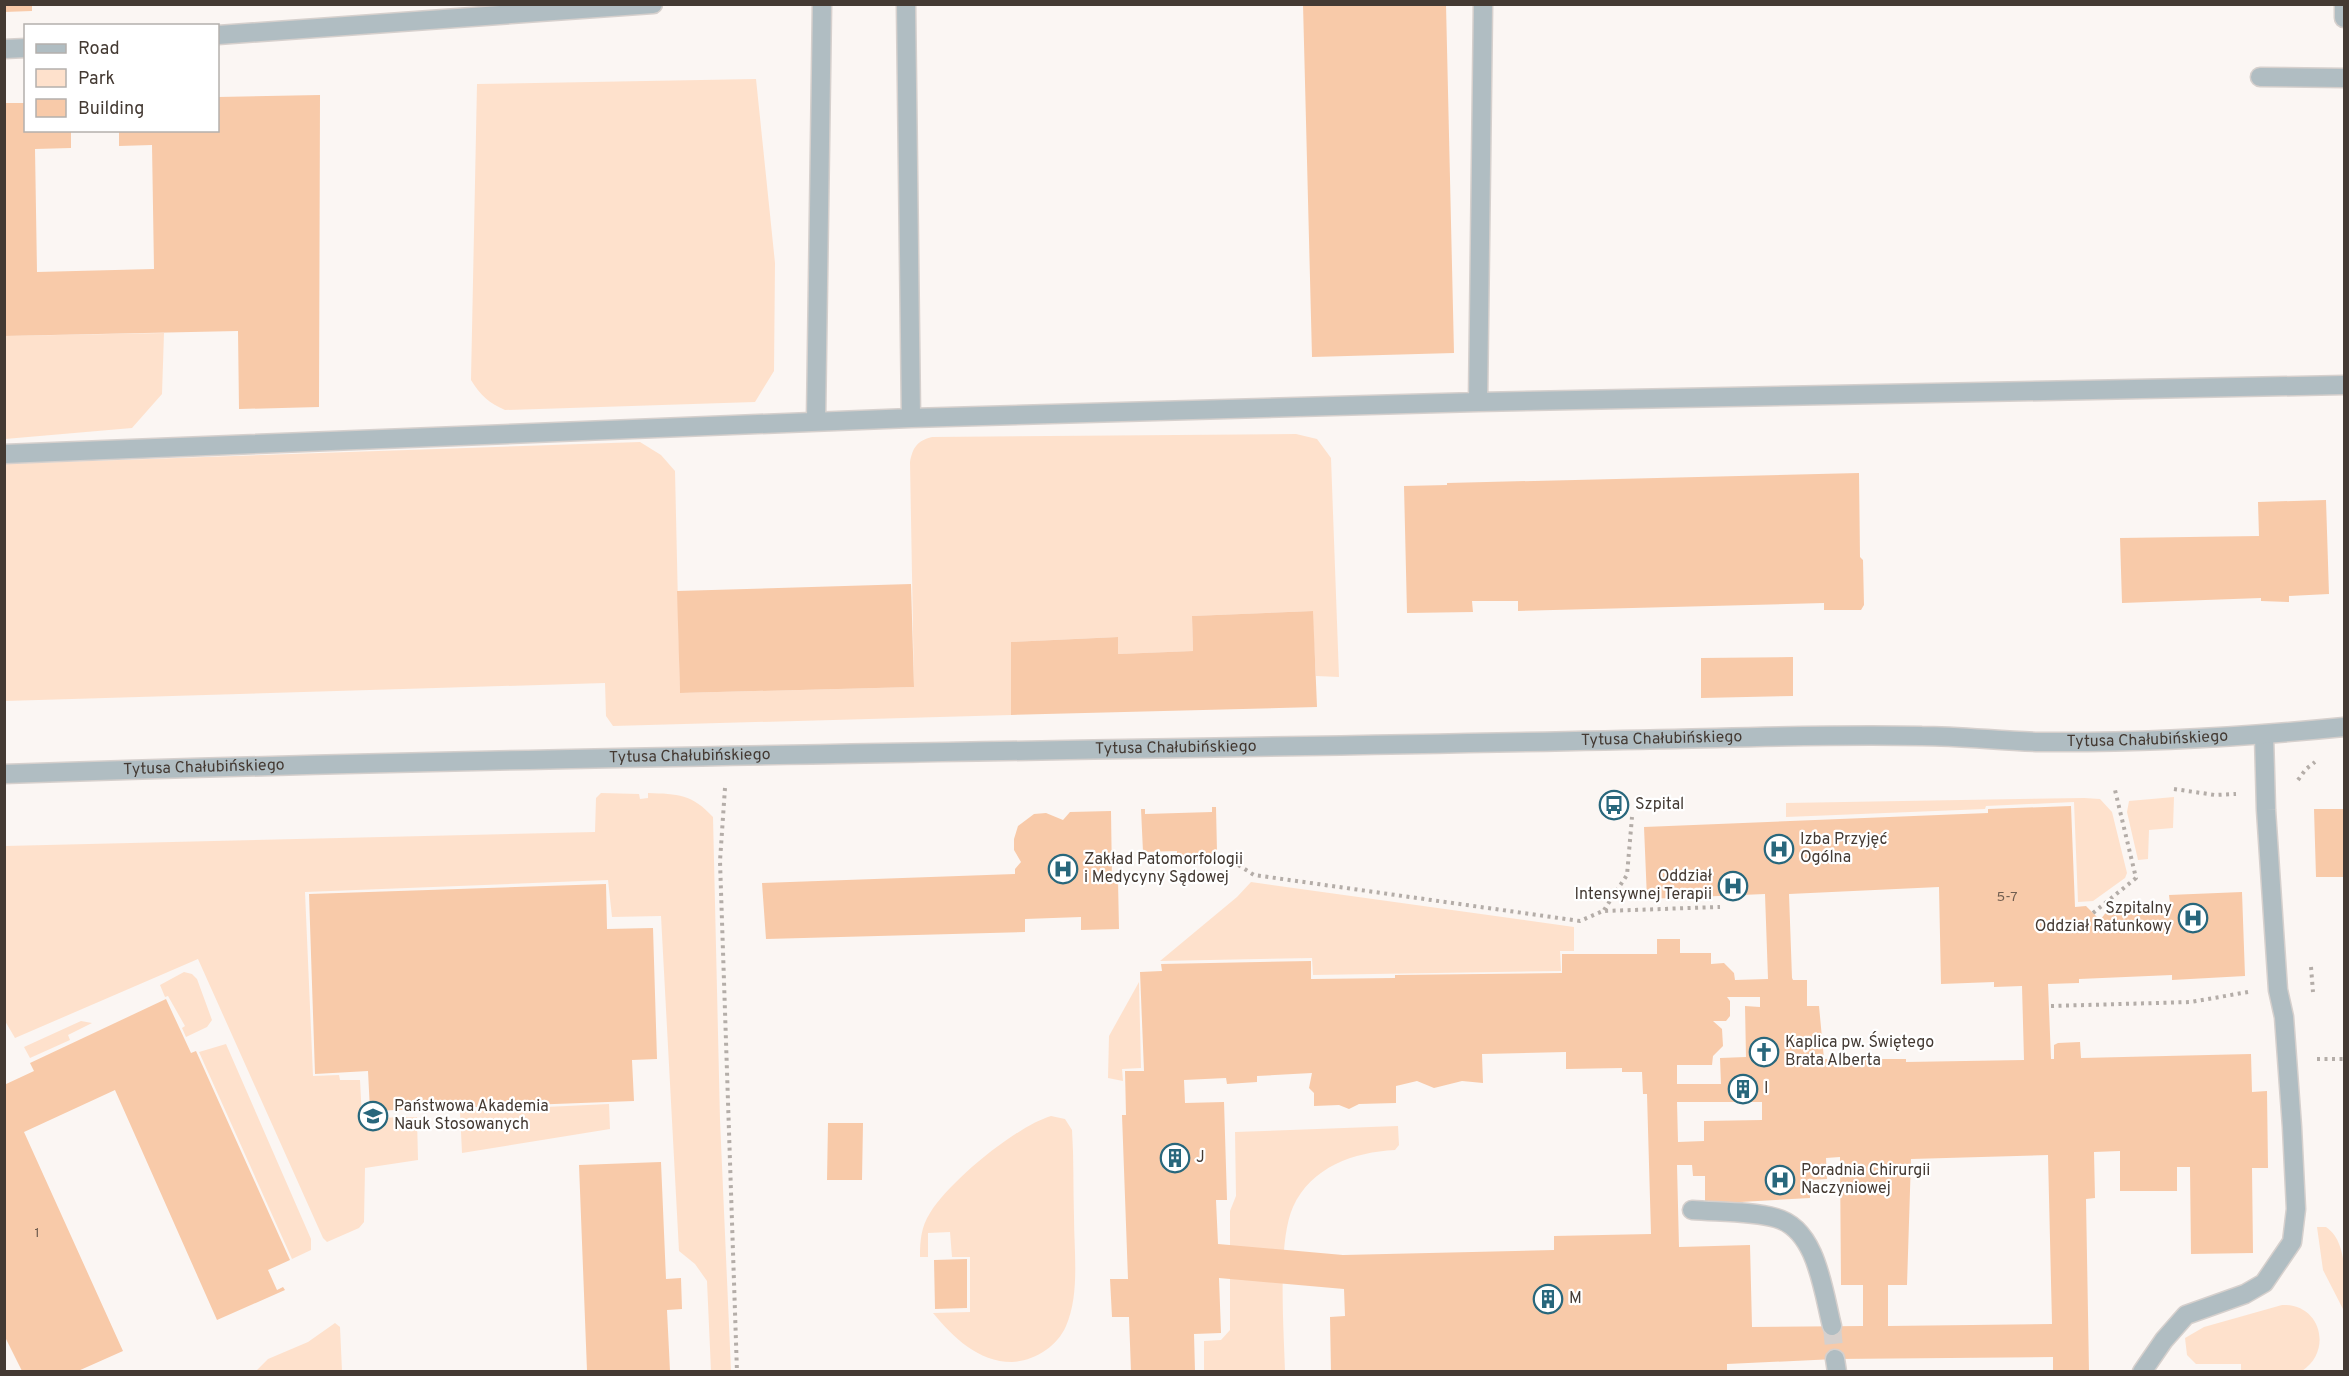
<svg xmlns="http://www.w3.org/2000/svg" width="2349" height="1376" font-family="Overpass,sans-serif">
  <style>
    .green { fill: #fee1cc }
    .building { fill: #f8caa9; fill-rule: evenodd }
    .lines { fill: none; stroke-linecap: round; stroke-linejoin: round }
    .street-tunnel { stroke: #d6d0cd; stroke-width: 18; stroke-dasharray: 18 9; stroke-linecap: butt }
    .lane-casing { stroke: #d6d0cd; stroke-width: 21 }
    .street-casing { stroke: #d6d0cd; stroke-width: 21 }
    .path { stroke: #b4ada8; stroke-width: 4; stroke-dasharray: 3 4.5; stroke-linecap: butt }
    .lane { stroke: #b0bdc2; stroke-width: 18 }
    .street { stroke: #b0bdc2; stroke-width: 18 }
    .labels { text-anchor: middle; dominant-baseline: central; stroke-width: 4.5; stroke-linejoin: round; paint-order: stroke }
    .number-label { font-size: 14px; fill: #715e50 }
    .street-label { font-size: 16px; fill: #443a33; stroke: #fff }
    .poi-label { font-size: 16px; fill: #443a33; stroke: #fff; text-anchor: start }
  </style>
  <rect width="100%" height="100%" fill="#fbf6f3"/>
  <path class="green" d="M 756,79 L 775,263 L 774,371 L 755,402 L 505,410 C 489,403 480,395 471,380 L 477,84 Z
    M 164,333 L 162,394 L 132,428 L 5,439 L 5,336 Z
    M 1296,434 L 1317,439 L 1331,458 L 1339,677 L 1316,676 L 1312,611 L 1192,616 L 1193,651 L 1118,654 L 1117,637 L 1011,642 L 1011,715 L 613,726 L 606,716 L 605,683 L 5,701 L 4,464 L 640,442 L 661,455 L 675,471 L 680,693 L 914,687 L 910,462 C 913,447 917,441 932,437 Z
    M 601,793 L 639,794 L 640,799 L 648,798 L 648,793 C 678,794 692,794 713,817 L 720,1120 L 731,1371 L 711,1371 L 707,1281 L 695,1264 L 679,1251 L 661,916 L 612,917 L 608,880 L 305,892 L 313,1076 L 339,1075 L 340,1080 L 360,1080 L 362,1118 L 417,1117 L 418,1160 L 365,1168 L 364,1222 L 359,1228 L 327,1242 L 323,1238 L 198,959 L 15,1038 L 5,1021 L 5,846 L 595,832 L 596,798 Z
    M 2174,797 L 2173,828 L 2149,830 L 2148,859 L 2138,860 L 2127,812 L 2129,801 Z
    M 2084,798 L 2100,799 L 2112,812 L 2127,873 L 2125,878 L 2093,901 L 2078,902 L 2074,802 L 1986,806 L 1985,809 L 1786,817 L 1786,803 Z
    M 1251,882 L 1574,927 L 1574,951 L 1560,951 L 1561,971 L 1313,975 L 1312,958 L 1160,961 L 1237,897 Z
    M 184,972 L 192,974 L 197,979 L 212,1020 L 207,1027 L 186,1037 L 182,1028 L 185,1026 L 168,996 L 165,997 L 160,985 Z
    M 1139,982 L 1141,1068 L 1122,1069 L 1123,1081 L 1108,1078 L 1109,1036 Z
    M 81,1021 L 92,1023 L 68,1035 L 70,1040 L 30,1058 L 24,1047 Z
    M 226,1044 L 311,1239 L 311,1250 L 292,1259 L 199,1052 Z
    M 609,1104 L 610,1129 L 462,1153 L 460,1111 Z
    M 1051,1116 L 1065,1119 L 1072,1130 C 1074,1159 1073,1188 1074,1217 C 1074,1251 1080,1294 1066,1326 C 1057,1347 1034,1361 1012,1362 C 978,1362 953,1337 933,1313 L 970,1312 L 970,1257 L 952,1257 L 950,1232 L 928,1233 L 928,1257 L 920,1257 C 920,1241 921,1227 930,1213 C 950,1181 1015,1127 1051,1116 Z
    M 1398,1126 L 1399,1145 L 1395,1150 C 1354,1152 1311,1167 1293,1207 C 1277,1242 1284,1331 1285,1371 L 1204,1371 L 1204,1341 L 1221,1340 L 1230,1330 L 1230,1211 L 1236,1196 L 1235,1132 Z
    M 2317,1227 L 2326,1227 C 2349,1242 2345,1286 2344,1311 L 2323,1270 Z
    M 2282,1305 C 2321,1303 2333,1351 2302,1371 L 2241,1371 L 2241,1364 L 2196,1364 L 2187,1355 L 2185,1338 L 2204,1327 Z
    M 335,1323 L 340,1327 L 342,1371 L 256,1371 L 268,1359 L 308,1342 Z"/>
  <path class="building" d="M 4,4 L 32,4 L 32,11 L 4,12 Z
    M 1303,4 L 1446,4 L 1454,353 L 1312,357 Z
    M 320,95 L 319,407 L 239,409 L 238,331 L 4,336 L 4,103 L 26,103 L 26,130 L 71,130 L 71,148 L 35,149 L 37,272 L 154,269 L 152,145 L 119,146 L 119,130 L 218,130 L 218,97 Z
    M 1859,473 L 1860,557 L 1863,560 L 1864,605 L 1861,610 L 1824,610 L 1824,603 L 1518,611 L 1518,601 L 1472,601 L 1473,612 L 1407,613 L 1404,486 L 1447,485 L 1447,483 Z
    M 2326,500 L 2329,594 L 2289,596 L 2289,602 L 2261,601 L 2261,598 L 2122,603 L 2120,538 L 2259,536 L 2258,502 Z
    M 911,584 L 914,687 L 680,693 L 677,591 Z
    M 1313,611 L 1317,707 L 1011,715 L 1011,642 L 1118,637 L 1118,654 L 1193,651 L 1192,616 Z
    M 1793,657 L 1793,696 L 1701,698 L 1701,658 Z
    M 2071,806 L 2075,907 L 2086,906 L 2100,920 L 2112,905 L 2170,903 L 2169,895 L 2242,892 L 2245,976 L 2172,980 L 2172,975 L 2079,979 L 2079,983 L 2048,984 L 2051,1059 L 2054,1059 L 2054,1045 L 2058,1043 L 2080,1042 L 2081,1058 L 2251,1054 L 2252,1092 L 2267,1091 L 2268,1168 L 2252,1168 L 2253,1253 L 2191,1254 L 2190,1167 L 2177,1167 L 2177,1191 L 2120,1191 L 2120,1151 L 2094,1152 L 2095,1198 L 2086,1199 L 2089,1371 L 2053,1371 L 2053,1357 L 1835,1359 L 1727,1364 L 1727,1371 L 1331,1371 L 1330,1317 L 1345,1316 L 1344,1289 L 1219,1278 L 1221,1333 L 1194,1334 L 1195,1371 L 1131,1371 L 1129,1317 L 1112,1317 L 1110,1279 L 1128,1279 L 1122,1115 L 1126,1115 L 1125,1071 L 1144,1071 L 1140,972 L 1162,971 L 1161,964 L 1311,961 L 1311,979 L 1395,978 L 1395,975 L 1562,973 L 1562,954 L 1657,954 L 1657,939 L 1680,939 L 1680,953 L 1711,953 L 1711,964 L 1724,963 L 1734,973 L 1735,980 L 1768,979 L 1765,894 L 1647,899 L 1644,827 L 1988,813 L 1988,809 ZM 1939,887 L 1941,984 L 1994,982 L 1994,987 L 2022,986 L 2024,1060 L 1906,1062 L 1906,1059 L 1824,1059 L 1819,1006 L 1807,1006 L 1807,980 L 1793,980 L 1792,978 L 1789,894 ZM 1727,997 L 1760,997 L 1760,1007 L 1745,1006 L 1746,1057 L 1720,1058 L 1721,1084 L 1677,1084 L 1677,1065 L 1712,1065 L 1713,1056 L 1723,1046 L 1722,1029 L 1713,1021 L 1726,1021 L 1730,1016 L 1730,1001 ZM 1566,1052 L 1566,1069 L 1622,1068 L 1622,1072 L 1642,1072 L 1643,1094 L 1647,1094 L 1651,1234 L 1554,1236 L 1554,1250 L 1343,1255 L 1218,1244 L 1216,1200 L 1227,1200 L 1224,1102 L 1185,1103 L 1184,1080 L 1226,1078 L 1227,1084 L 1257,1082 L 1257,1076 L 1312,1073 L 1309,1088 L 1314,1093 L 1314,1106 L 1339,1105 L 1349,1109 L 1359,1104 L 1396,1103 L 1396,1086 L 1417,1081 L 1434,1088 L 1462,1081 L 1483,1083 L 1482,1054 ZM 1677,1102 L 1762,1102 L 1762,1120 L 1704,1121 L 1704,1141 L 1678,1142 ZM 2048,1155 L 2052,1324 L 1888,1326 L 1888,1285 L 1907,1285 L 1911,1159 ZM 1840,1157 L 1841,1285 L 1863,1285 L 1863,1326 L 1752,1327 L 1750,1245 L 1679,1247 L 1677,1165 L 1692,1165 L 1693,1176 L 1705,1176 L 1705,1204 L 1810,1198 L 1810,1180 L 1827,1179 L 1826,1158 Z
    M 1212,807 L 1216,807 L 1217,852 L 1210,860 L 1177,861 L 1177,851 L 1143,852 L 1141,809 L 1145,809 L 1145,814 L 1212,812 Z
    M 2314,809 L 2344,809 L 2344,877 L 2316,877 Z
    M 1111,811 L 1112,881 L 1118,880 L 1119,929 L 1081,930 L 1081,917 L 1025,919 L 1025,932 L 766,939 L 762,883 L 1015,874 L 1015,869 L 1021,862 L 1014,850 L 1014,839 L 1018,826 L 1034,814 L 1046,813 L 1063,820 L 1070,812 Z
    M 606,884 L 607,929 L 653,928 L 657,1059 L 632,1060 L 634,1101 L 370,1111 L 368,1071 L 315,1074 L 309,894 Z
    M 166,999 L 191,1053 L 196,1051 L 290,1260 L 268,1270 L 277,1290 L 283,1287 L 285,1290 L 217,1320 L 115,1090 L 24,1132 L 123,1351 L 78,1371 L 22,1371 L 4,1335 L 4,1085 L 34,1071 L 30,1063 Z
    M 828,1123 L 863,1123 L 862,1180 L 827,1180 Z
    M 661,1162 L 666,1279 L 681,1278 L 682,1309 L 667,1310 L 670,1371 L 587,1371 L 579,1165 Z
    M 967,1259 L 967,1308 L 935,1309 L 934,1260 Z"/>
  <g class="lines">
    <path class="street-tunnel" d="M 1832,1326 L 1835,1359"/>
    <g class="lane-casing">
      <path id="lane" d="M 2344,4 L 2344,18
        M 218,35 L 653,4
        M 4,49 L 26,48
        M 2260,77 L 2344,78
        M 1478,402 L 2344,385
        M 911,418 L 1478,402 L 1483,4
        M 816,420 L 822,4
        M 4,454 L 911,418 L 906,4
        M 2142,1372 L 2164,1340 L 2186,1315 L 2245,1294 L 2264,1283 L 2292,1242 L 2296,1209 L 2292,1127 L 2284,1017 L 2278,990 L 2266,810 L 2264,735"/>
    </g>
    <g class="street-casing">
      <g id="street">
        <path id="s1" d="M 4,774 C 561,755 1118,751 1675,739 C 1757,737 1839,734 1922,736 C 1961,736 2000,741 2039,742 C 2141,743 2243,737 2344,727"/>
        <path d="M 1692,1210 C 1718,1212 1752,1211 1776,1218 C 1817,1229 1823,1291 1832,1326"/>
        <path d="M 1835,1359 L 1837,1372"/>
      </g>
    </g>
    <path class="path" d="M 2298,780 L 2306,769 L 2315,762
      M 725,788 L 720,861 L 737,1372
      M 2174,789 L 2215,795 L 2236,794
      M 1232,861 L 1254,875 L 1580,921 L 1603,911 L 1720,907
      M 1604,910 L 1627,875 L 1632,817
      M 2093,913 L 2136,878 L 2115,790
      M 2311,967 L 2313,992
      M 2051,1006 L 2191,1002 L 2248,992
      M 2317,1059 L 2344,1059"/>
    <use href="#lane" class="lane"/>
    <use href="#street" class="street"/>
  </g>
  <defs>
    <g id="bus-ring" transform="scale(1.5)"><circle r="9.5" fill="#fff" stroke="#28677c" stroke-width="1.5"/><path d="M-5-6H5V4H4V6H2V4H-2V6H-4V4H-5ZM-3.5-4V0h7V-4ZM-3.5 1.2v1.5H-2V1.2ZM2 1.2v1.5H3.5V1.2Z" fill="#28677c"/></g>
    <g id="hospital-ring" transform="scale(1.5)"><circle r="9.5" fill="#fff" stroke="#28677c" stroke-width="1.5"/><path d="M-5-5h3v3.5h4V-5h3V5h-3V1.5h-4V5h-3Z" fill="#28677c"/></g>
    <g id="church-ring" transform="scale(1.5)"><circle r="9.5" fill="#fff" stroke="#28677c" stroke-width="1.5"/><path d="M-1.2-6h2.4v3.5h3.3v2.4h-3.3V6h-2.4V-.1h-3.3v-2.4h3.3Z" fill="#28677c"/></g>
    <g id="building-ring" transform="scale(1.5)"><circle r="9.5" fill="#fff" stroke="#28677c" stroke-width="1.5"/><path d="M-4-6H4V6H1V3H-1V6H-4ZM-2.5-4.3h1.7v1.8h-1.7ZM.8-4.3h1.7v1.8H.8ZM-2.5-1h1.7V.8h-1.7ZM.8-1h1.7V.8H.8Z" fill="#28677c"/></g>
    <g id="university-ring" transform="scale(1.5)"><circle r="9.5" fill="#fff" stroke="#28677c" stroke-width="1.5"/><path d="M0-5L7-2L0 1L-7-2ZM-4 1L0 2.5L4 1V4Q0 6-4 4Z" fill="#28677c"/></g>
  </defs>
  <g fill-rule="evenodd">
    <use href="#bus-ring" x="1614" y="805"/>
    <use href="#hospital-ring" x="1779" y="849"/>
    <use href="#hospital-ring" x="1063" y="869"/>
    <use href="#hospital-ring" x="1733" y="886"/>
    <use href="#hospital-ring" x="2193" y="918"/>
    <use href="#church-ring" x="1764" y="1052"/>
    <use href="#building-ring" x="1743" y="1089"/>
    <use href="#university-ring" x="373" y="1116"/>
    <use href="#building-ring" x="1175" y="1158"/>
    <use href="#hospital-ring" x="1780" y="1180"/>
    <use href="#building-ring" x="1548" y="1299"/>
  </g>
  <g class="labels">
    <g class="number-label">
      <text x="2007" y="897">5-7</text>
      <text x="37" y="1233">1</text>
    </g>
    <g class="street-label">
      <text stroke="none"><textPath href="#s1" startOffset="1658">Tytusa Chałubińskiego</textPath></text>
      <text stroke="none"><textPath href="#s1" startOffset="2144">Tytusa Chałubińskiego</textPath></text>
      <text stroke="none"><textPath href="#s1" startOffset="1172">Tytusa Chałubińskiego</textPath></text>
      <text stroke="none"><textPath href="#s1" startOffset="686">Tytusa Chałubińskiego</textPath></text>
      <text stroke="none"><textPath href="#s1" startOffset="200">Tytusa Chałubińskiego</textPath></text>
    </g>
    <g class="poi-label">
      <text x="1635" y="805">Szpital</text>
      <text x="1800" y="840">Izba Przyjęć<tspan x="1800" dy="18">Ogólna</tspan></text>
      <text x="1084" y="860">Zakład Patomorfologii<tspan x="1084" dy="18">i Medycyny Sądowej</tspan></text>
      <text x="1712" y="877" text-anchor="end">Oddział<tspan x="1712" dy="18">Intensywnej Terapii</tspan></text>
      <text x="2172" y="909" text-anchor="end">Szpitalny<tspan x="2172" dy="18">Oddział Ratunkowy</tspan></text>
      <text x="1785" y="1043">Kaplica pw. Świętego<tspan x="1785" dy="18">Brata Alberta</tspan></text>
      <text x="1764" y="1089">I</text>
      <text x="394" y="1107">Państwowa Akademia<tspan x="394" dy="18">Nauk Stosowanych</tspan></text>
      <text x="1196" y="1158">J</text>
      <text x="1801" y="1171">Poradnia Chirurgii<tspan x="1801" dy="18">Naczyniowej</tspan></text>
      <text x="1569" y="1299">M</text>
    </g>
  </g>
  <rect width="2349" height="1376" fill="none" stroke="#443a33" stroke-width="12"/>
  <rect x="24" y="24" width="195" height="108" fill="#ffffff" stroke="#b4b0ad" stroke-width="1.5"/>
  <rect x="36" y="44" width="30" height="9" fill="#b0bdc2" stroke="#b4b0ad" stroke-width="1.5"/>
  <text x="78" y="54" font-size="18" fill="#443a33">Road</text>
  <rect x="36" y="69" width="30" height="18" fill="#fee1cc" stroke="#b4b0ad" stroke-width="1.5"/>
  <text x="78" y="84" font-size="18" fill="#443a33">Park</text>
  <rect x="36" y="99" width="30" height="18" fill="#f8caa9" stroke="#b4b0ad" stroke-width="1.5"/>
  <text x="78" y="114" font-size="18" fill="#443a33">Building</text>
</svg>
